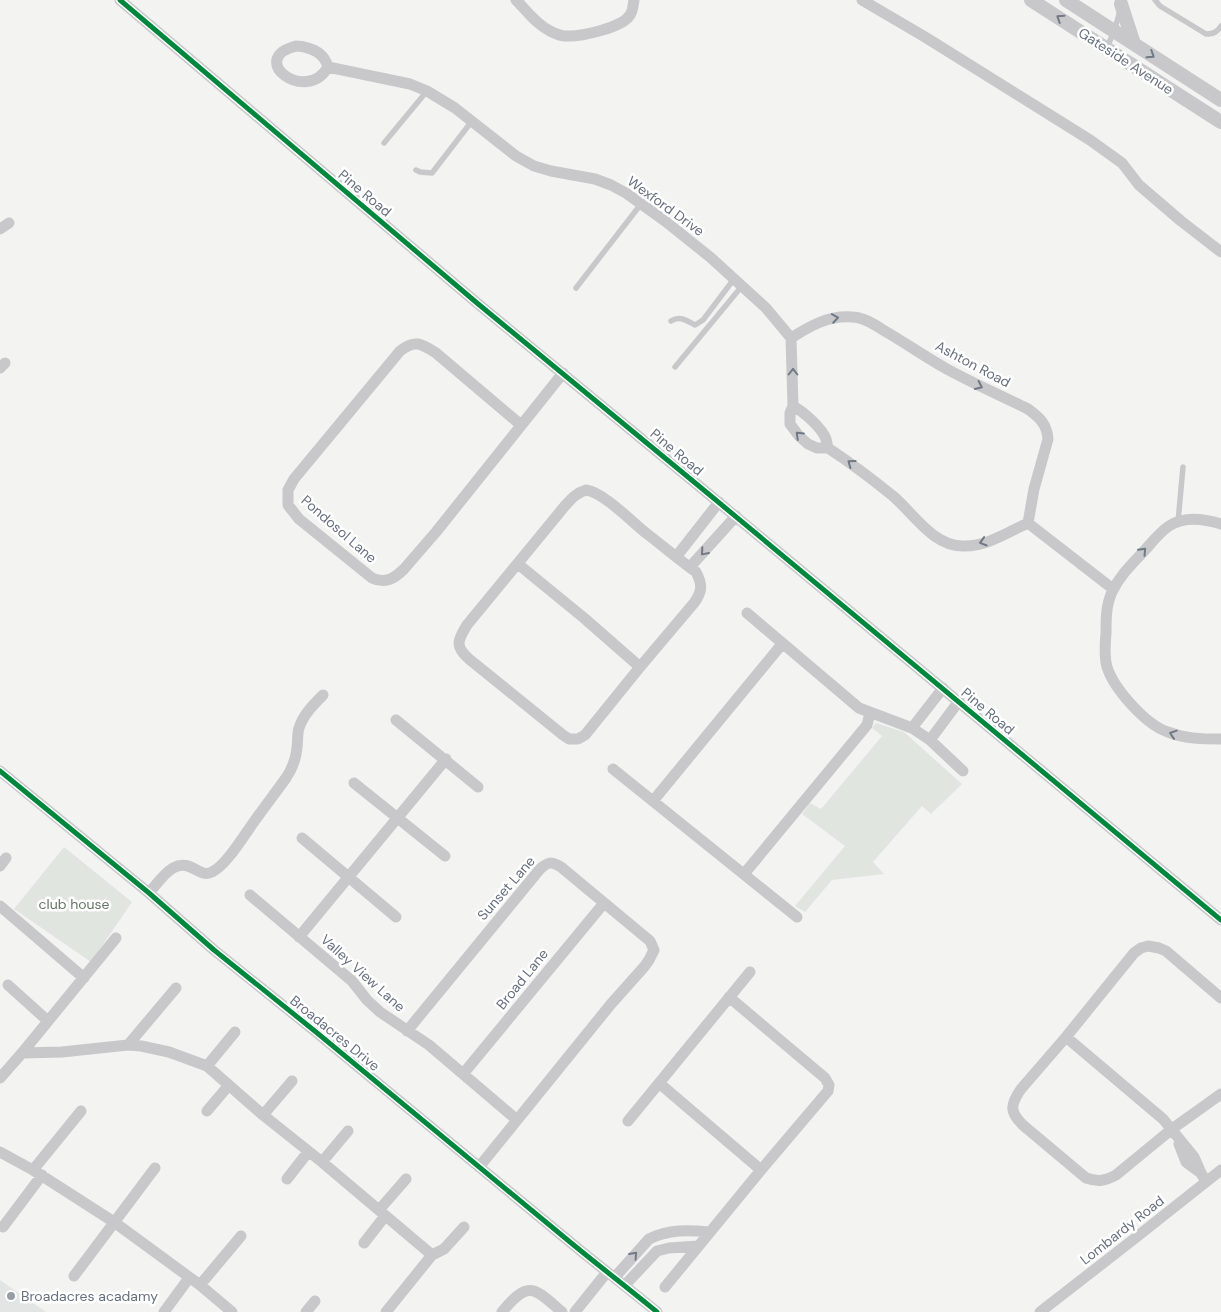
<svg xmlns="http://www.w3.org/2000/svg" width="1221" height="1312" font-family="'DM Sans',sans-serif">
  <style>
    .built { fill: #e3e5e5 }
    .green { fill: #e1e5e0 }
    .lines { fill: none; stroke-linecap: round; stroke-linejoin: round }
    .service { stroke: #c8c8ca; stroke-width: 5.5 }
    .minor { stroke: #c8c8ca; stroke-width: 11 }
    .tertiary { stroke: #c8c8ca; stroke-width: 14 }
    .cycleway-casing { stroke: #fff; stroke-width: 8 }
    .cycleway { stroke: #00873e; stroke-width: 5 }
    .oneway { stroke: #717986 }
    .poi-dot { fill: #989ea7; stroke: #fff; stroke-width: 2 }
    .labels { text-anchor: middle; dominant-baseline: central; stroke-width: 5; stroke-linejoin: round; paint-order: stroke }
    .street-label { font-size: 14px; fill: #67707f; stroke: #fff }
    .park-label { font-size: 14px; fill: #667765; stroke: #fff }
    .poi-label { font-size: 14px; fill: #67707f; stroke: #fff; text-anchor: start }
  </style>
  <rect width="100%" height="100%" fill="#f3f3f2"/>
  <path class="built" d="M 0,1280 L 46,1312 L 0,1312 Z"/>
  <path class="green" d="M 876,723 L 904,732 L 962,784 L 931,814 L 922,806 L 873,862 L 884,874 L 832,880 L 805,912 L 795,906 L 845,846 L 802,814 L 810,803 L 821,809 L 882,736 L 872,728 Z
    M 64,847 L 132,902 L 91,962 L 14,909 Z"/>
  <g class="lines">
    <path class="service" d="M 1155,0 L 1160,6 L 1206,34 C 1214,34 1217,32 1221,26
      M 1106,49 L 1114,32 L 1120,11
      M 384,143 L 427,91
      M 416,170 L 420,172 L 432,173 L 472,121
      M 576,288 L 641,204
      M 671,321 C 680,315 687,321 695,325 L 703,320 L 734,279
      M 675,367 L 742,286
      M 1178,522 L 1183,467"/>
    <path class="minor" d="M 120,0 L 477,303 L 711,496 L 1221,920
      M 516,0 C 527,11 536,24 550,31 C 554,33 561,36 565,36 C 580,37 622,28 630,15 C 633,11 633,5 634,0
      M 862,0 L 925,37 L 1090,140 L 1122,163 L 1139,185 L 1181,221 L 1221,252
      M 296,46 C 310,47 324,52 328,67 C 306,105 246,59 296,46 Z
      M 328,67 L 410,84 L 427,91 L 455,108 L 516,156 L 534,166 L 551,171 L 595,179 L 611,185 L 626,193 L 665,221 L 710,257 L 766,308 L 791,338 L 793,406 L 790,413 L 790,424 L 799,436 L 808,444 L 817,448 L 828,448 C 851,463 872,479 893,496 C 914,514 933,546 963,546 C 986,547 1008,532 1028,523
      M 0,229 L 9,223
      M 791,338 C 810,326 829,315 852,317 C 863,317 874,324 883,330 C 904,342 924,356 945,368 C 972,383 1000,395 1028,409 C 1039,417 1047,424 1048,439 L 1034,489 L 1028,523
      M 0,368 L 5,363
      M 793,406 C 804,412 822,428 826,439 C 827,442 827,445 828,448
      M 521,425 L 436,353 C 422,344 415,339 400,351 L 294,479 L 288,490 L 288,505 L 299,519 L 372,578 C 385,584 394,579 404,569 L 436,532 L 563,373
      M 586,490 C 603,492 632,522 646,533 C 663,546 679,560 696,572 C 703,585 702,592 694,603 L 640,667 L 585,735 L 578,739 L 569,739 L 563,735 L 469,659 C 455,646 457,641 467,625 L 564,507 C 571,499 576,493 586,490 Z
      M 1028,523 L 1113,589
      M 1221,524 C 1205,519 1184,516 1169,526 C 1160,532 1152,542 1145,550 C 1133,563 1120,575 1112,592 C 1106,605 1106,619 1106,633 C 1105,644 1104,657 1107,667 C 1114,689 1146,725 1168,732 C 1186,739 1203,739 1221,739
      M 676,557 L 719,502
      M 518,564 L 584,618 L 640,667
      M 690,567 L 736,516
      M 747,613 L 859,708 L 912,728 L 930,740 L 963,771
      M 396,720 L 478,787
      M 912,728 L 943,688
      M 930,740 L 959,701
      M 613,769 L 797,917
      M 0,771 L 149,893 L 214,950 L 316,1032 L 570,1242 C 599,1266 628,1288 657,1312
      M 354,783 L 445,856
      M 653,801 L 782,644
      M 302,838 L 396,917
      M 0,866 L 6,858
      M 744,874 L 867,725 L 870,713
      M 149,893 C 156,885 164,873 173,868 C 191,858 199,879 212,872 C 227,865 246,832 256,819 C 266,805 276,792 286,778 C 292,769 296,759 297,748 C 298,741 297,734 299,728 C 303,715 314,704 323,695
      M 250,895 L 352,981 L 367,1000 L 380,1012 L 429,1045 L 517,1120
      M 0,906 L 84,978
      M 299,937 L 446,759
      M 8,985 L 48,1021
      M 1221,998 L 1166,951 L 1159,948 L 1148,946 L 1141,948 L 1134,953 L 1066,1037 L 1021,1089 C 1010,1105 1009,1112 1024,1126 L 1086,1178 C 1098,1182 1105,1181 1116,1175 L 1172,1129 L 1221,1094
      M 407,1031 L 540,869 C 548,862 551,861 561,867 L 650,941 L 654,950 L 649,960 L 644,967 L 611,1004 L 479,1167
      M 1066,1037 L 1163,1119 L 1194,1157 L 1201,1173 L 1206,1182
      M 128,1045 L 176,988
      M 22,1053 L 62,1052 L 128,1045 L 141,1046 L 169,1052 L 207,1066 L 263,1115 L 322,1162 L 432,1255
      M 207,1066 L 235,1032
      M 463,1074 L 604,903
      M 0,1078 L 22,1053 L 116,938
      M 659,1083 L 761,1170
      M 207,1111 L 229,1085
      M 263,1115 L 292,1081
      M 628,1121 L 750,972
      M 1179,1144 L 1186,1162 L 1201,1173
      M 0,1152 L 33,1170 L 114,1222 L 200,1285 L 232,1312
      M 322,1162 L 348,1131
      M 33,1170 L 81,1111
      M 287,1179 L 308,1152
      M 379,1210 L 406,1179
      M 3,1227 L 42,1175
      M 364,1243 L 385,1216
      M 74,1276 L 155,1168
      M 615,1277 L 649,1239 C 669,1229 688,1230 710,1232
      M 200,1285 L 241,1236
      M 625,1285 L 657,1251 L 669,1248 L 698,1246
      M 665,1287 L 761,1170 L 828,1091 L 829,1085 L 825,1078 L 729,997
      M 164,1312 L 189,1278
      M 306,1312 L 315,1301
      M 386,1312 L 432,1255 L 444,1249 L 464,1227
      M 502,1312 C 529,1279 534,1288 562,1312
      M 575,1312 L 607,1272
      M 1040,1312 L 1134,1239 L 1221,1170"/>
    <path class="tertiary" d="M 1031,0 L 1221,122
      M 1066,0 L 1221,100
      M 1121,4 L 1134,44"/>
    <g class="cycleway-casing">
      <path id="cycleway" d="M 120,0 L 477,303 L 711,496 L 1221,920
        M 0,771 L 149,893 L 214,950 L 316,1032 L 570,1242 C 599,1266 628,1288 657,1312"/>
    </g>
    <use href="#cycleway" class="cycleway"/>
  </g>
  <defs><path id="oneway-chevron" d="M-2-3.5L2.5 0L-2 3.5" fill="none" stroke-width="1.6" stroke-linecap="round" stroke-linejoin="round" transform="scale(1.25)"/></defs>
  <g class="oneway">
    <use href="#oneway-chevron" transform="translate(1060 18) rotate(-147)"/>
    <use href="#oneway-chevron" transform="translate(1151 55) rotate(33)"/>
    <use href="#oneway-chevron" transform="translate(835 318) rotate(-9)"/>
    <use href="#oneway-chevron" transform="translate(793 372) rotate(-90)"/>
    <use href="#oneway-chevron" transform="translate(979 386) rotate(25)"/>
    <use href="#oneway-chevron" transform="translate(799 435) rotate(-136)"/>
    <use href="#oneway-chevron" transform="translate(851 463) rotate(-144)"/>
    <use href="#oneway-chevron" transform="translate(983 542) rotate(163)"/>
    <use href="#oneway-chevron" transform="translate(1143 551) rotate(-47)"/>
    <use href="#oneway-chevron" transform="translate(704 552) rotate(131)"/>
    <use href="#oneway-chevron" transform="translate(1173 734) rotate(-162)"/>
    <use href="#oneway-chevron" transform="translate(634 1255) rotate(-48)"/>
  </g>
  <circle class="poi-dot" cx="11" cy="1296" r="5"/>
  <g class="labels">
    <g class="street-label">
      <text transform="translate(1126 61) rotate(33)">Gateside Avenue</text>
      <text transform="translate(365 193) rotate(40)">Pine Road</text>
      <text transform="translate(666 206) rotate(36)">Wexford Drive</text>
      <text transform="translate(973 364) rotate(28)">Ashton Road</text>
      <text transform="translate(677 452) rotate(40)">Pine Road</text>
      <text transform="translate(339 529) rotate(41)">Pondosol Lane</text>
      <text transform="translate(988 711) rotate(40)">Pine Road</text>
      <text transform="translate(506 888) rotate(-49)">Sunset Lane</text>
      <text transform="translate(363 973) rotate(42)">Valley View Lane</text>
      <text transform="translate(522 979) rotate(-51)">Broad Lane</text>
      <text transform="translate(335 1033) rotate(39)">Broadacres Drive</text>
      <text transform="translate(1122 1230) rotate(-38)">Lombardy Road</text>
    </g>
    <g class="park-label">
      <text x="74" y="904">club house</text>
    </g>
    <g class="poi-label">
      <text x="21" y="1296">Broadacres acadamy</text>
    </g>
  </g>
</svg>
